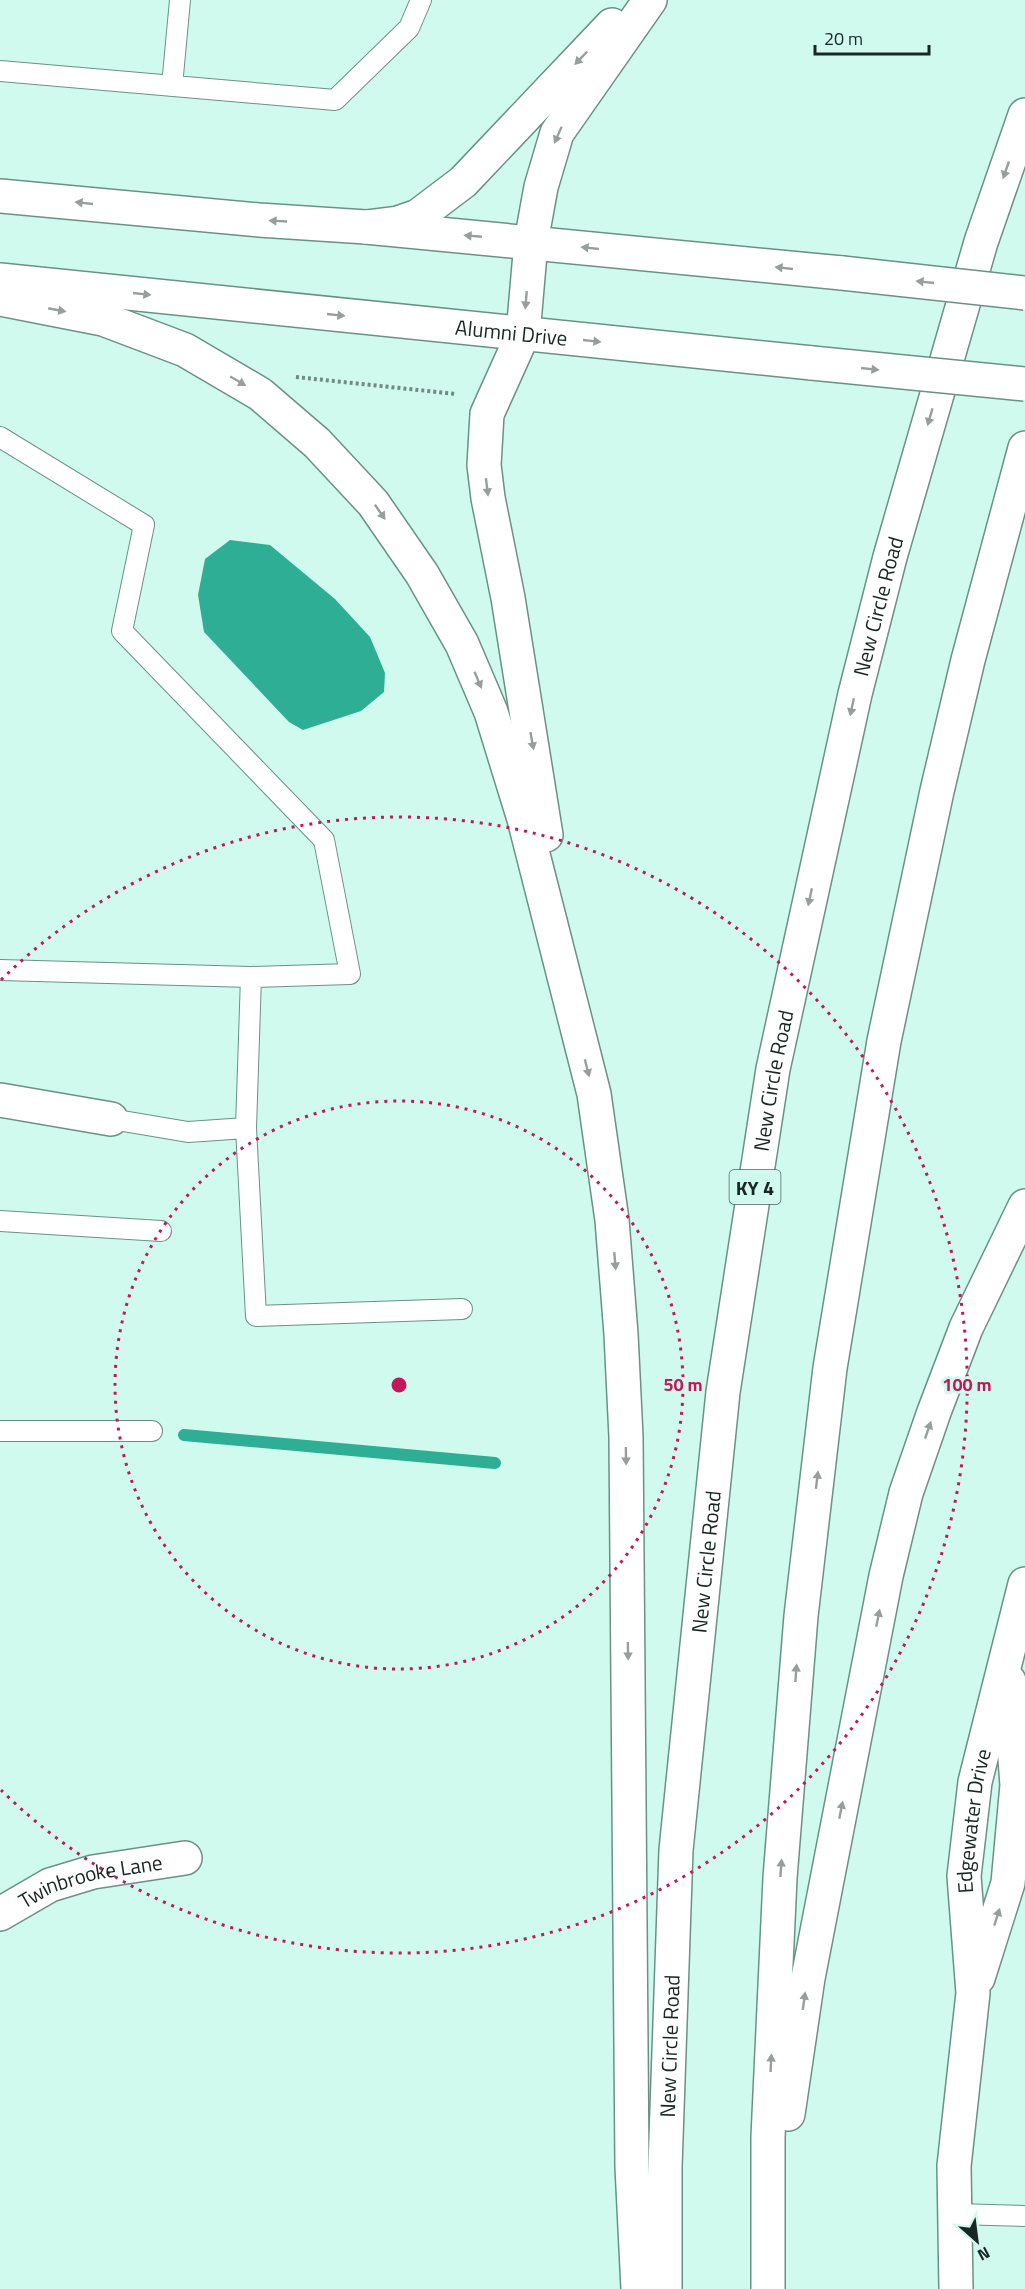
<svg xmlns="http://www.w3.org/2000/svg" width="1025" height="2289" font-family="'Titillium Web',sans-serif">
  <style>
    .water { fill: #2eae94 }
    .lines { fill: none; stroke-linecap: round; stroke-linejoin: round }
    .stream { stroke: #2eae94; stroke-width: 12 }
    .service-casing { stroke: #6a9186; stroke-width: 22 }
    .minor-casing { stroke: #6a9186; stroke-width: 36 }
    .secondary-casing { stroke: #6a9186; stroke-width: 36 }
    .motorway-casing { stroke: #6a9186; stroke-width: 36 }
    .path { stroke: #708b83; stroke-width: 4; stroke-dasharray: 3 3; stroke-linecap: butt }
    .service { stroke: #fff; stroke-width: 20 }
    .minor { stroke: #fff; stroke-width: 33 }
    .secondary { stroke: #fff; stroke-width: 33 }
    .motorway { stroke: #fff; stroke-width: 33 }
    .secondary-bridge-casing { stroke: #6a9186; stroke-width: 36; stroke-linecap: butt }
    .secondary-bridge { stroke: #fff; stroke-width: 33 }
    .oneway { fill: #979e9c }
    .ring { fill: none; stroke: #c2185b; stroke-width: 3; stroke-dasharray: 3 6 }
    .labels { text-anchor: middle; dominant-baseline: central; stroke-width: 6; stroke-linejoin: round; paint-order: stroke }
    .shield { fill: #d1faee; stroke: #506660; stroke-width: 1.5 }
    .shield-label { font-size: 20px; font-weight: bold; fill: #182723 }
    .street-label { font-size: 21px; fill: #182723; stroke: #d1faee }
    .centre { fill: #c2185b; stroke: #d1faee; stroke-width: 3 }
    .ring-label { font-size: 18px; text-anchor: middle; font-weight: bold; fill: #c2185b; stroke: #d1faee; stroke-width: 6; stroke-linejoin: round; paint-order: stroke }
  </style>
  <rect width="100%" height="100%" fill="#d1faee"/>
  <path class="water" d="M 230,540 L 270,545 L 335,599 L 370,637 L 385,673 L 384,692 L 361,711 L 303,730 L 289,722 L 204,632 L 198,595 L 205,559 Z"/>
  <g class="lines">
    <path class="stream" d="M 184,1435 L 495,1463"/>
    <g class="service-casing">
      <path id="service" d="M 0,71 L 335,100 L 409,28 L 421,0
        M 172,86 L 180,0
        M 0,437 L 144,525 L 122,631 L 324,840 L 350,974 L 251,977 L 0,970
        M 111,1119 L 188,1132 L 246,1128 L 251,977
        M 246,1128 L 256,1316 L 462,1309
        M 0,1221 L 161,1231
        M 0,1431 L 152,1431
        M 955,2214 L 1025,2216"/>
    </g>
    <g class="minor-casing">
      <g id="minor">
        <path d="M 0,1100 L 111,1119"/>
        <path id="s1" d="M 0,1914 L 50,1885 L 93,1872 L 185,1858"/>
        <path d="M 978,1978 L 1008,1883 L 1017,1785 L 1009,1681"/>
        <path id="s2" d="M 956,2289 L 954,2166 L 973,1993 L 964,1876 L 975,1782 L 1025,1584"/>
      </g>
    </g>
    <g class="secondary-casing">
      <g id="secondary">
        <path d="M 0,196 L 259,220 L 366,227 L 842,273"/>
        <path id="s3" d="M 0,280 L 812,363"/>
      </g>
    </g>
    <g class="motorway-casing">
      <g id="motorway">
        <path d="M 366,227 L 398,223 L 418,216 L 463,182 L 612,25"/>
        <path d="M 0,299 L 103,319 L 185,350 L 260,394 L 317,443 L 373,503 L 422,574 L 462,644 L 491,712 L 524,819 L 594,1094 L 612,1220 L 621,1334 L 626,1437 L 632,2167 L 638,2289"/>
        <path d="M 546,835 L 508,598 L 488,498 L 484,465 L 487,414 L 523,334 L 531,242 L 541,187 L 557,133 L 650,0"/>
        <path d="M 788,2114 L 808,1978 L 886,1576 L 906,1493 L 934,1412 L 966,1328 L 1025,1206"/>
        <path id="s4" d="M 665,2289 L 665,2167 L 676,1850 L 723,1392 L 773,1069 L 855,694 L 890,557 L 981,242 L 1025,115"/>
        <path d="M 768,2289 L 768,2137 L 780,1878 L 801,1616 L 830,1368 L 884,1041 L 937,791 L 968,660 L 1025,448"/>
      </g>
    </g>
    <path class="path" d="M 296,377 L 456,394"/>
    <use href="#service" class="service"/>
    <use href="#minor" class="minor"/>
    <use href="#secondary" class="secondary"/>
    <use href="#motorway" class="motorway"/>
    <g class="secondary-bridge-casing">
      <path id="secondary-bridge" d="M 842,273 L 1025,293
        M 812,363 L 1025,384"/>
    </g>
    <use href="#secondary-bridge" class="secondary-bridge"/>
  </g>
  <defs><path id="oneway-solid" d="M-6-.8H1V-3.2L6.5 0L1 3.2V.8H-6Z" transform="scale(1.5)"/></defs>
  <g class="oneway">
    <use href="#oneway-solid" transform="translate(581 58) rotate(134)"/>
    <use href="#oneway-solid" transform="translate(558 135) rotate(114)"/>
    <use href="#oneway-solid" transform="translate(1006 170) rotate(109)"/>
    <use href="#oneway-solid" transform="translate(84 203) rotate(-174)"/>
    <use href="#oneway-solid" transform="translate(278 221) rotate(-177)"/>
    <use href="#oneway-solid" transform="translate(473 236) rotate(-175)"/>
    <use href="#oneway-solid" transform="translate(590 248) rotate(-174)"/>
    <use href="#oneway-solid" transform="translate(784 268) rotate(-174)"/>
    <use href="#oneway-solid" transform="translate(925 282) rotate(-174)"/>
    <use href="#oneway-solid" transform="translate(142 294) rotate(6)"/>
    <use href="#oneway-solid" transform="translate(526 300) rotate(95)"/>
    <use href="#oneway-solid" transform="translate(57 310) rotate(11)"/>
    <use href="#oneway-solid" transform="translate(336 315) rotate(6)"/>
    <use href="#oneway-solid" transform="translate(592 341) rotate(6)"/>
    <use href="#oneway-solid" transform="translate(870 369) rotate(6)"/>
    <use href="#oneway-solid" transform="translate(238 381) rotate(30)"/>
    <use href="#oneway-solid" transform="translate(930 417) rotate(106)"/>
    <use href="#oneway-solid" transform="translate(487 487) rotate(83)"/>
    <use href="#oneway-solid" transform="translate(380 512) rotate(55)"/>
    <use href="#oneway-solid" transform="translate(478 680) rotate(67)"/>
    <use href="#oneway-solid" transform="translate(852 707) rotate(102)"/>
    <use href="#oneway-solid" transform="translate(532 741) rotate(80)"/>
    <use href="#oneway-solid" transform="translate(810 897) rotate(102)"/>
    <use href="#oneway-solid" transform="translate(587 1068) rotate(76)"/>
    <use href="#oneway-solid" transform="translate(615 1261) rotate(85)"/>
    <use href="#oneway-solid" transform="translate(928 1430) rotate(-71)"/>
    <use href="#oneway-solid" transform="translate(626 1456) rotate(89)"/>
    <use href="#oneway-solid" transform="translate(817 1480) rotate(-83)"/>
    <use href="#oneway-solid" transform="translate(878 1618) rotate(-79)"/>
    <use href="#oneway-solid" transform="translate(628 1651) rotate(89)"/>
    <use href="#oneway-solid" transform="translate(796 1673) rotate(-86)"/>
    <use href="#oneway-solid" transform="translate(841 1810) rotate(-79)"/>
    <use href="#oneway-solid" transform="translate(781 1868) rotate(-86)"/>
    <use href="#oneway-solid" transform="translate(997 1917) rotate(-72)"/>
    <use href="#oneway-solid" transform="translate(804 2001) rotate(-82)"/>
    <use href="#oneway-solid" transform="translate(771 2063) rotate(-87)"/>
  </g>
  <g class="ring">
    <circle cx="399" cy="1385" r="284"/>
    <path d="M1 980A568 568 0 1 1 1 1790"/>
  </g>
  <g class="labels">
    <rect class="shield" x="729.5" y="1170" width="51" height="34" rx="4.5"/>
    <g class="shield-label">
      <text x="755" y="1187">KY 4</text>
    </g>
    <g class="street-label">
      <text stroke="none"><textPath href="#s3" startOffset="514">Alumni Drive</textPath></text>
      <text stroke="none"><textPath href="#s4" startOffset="1701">New Circle Road</textPath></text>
      <text stroke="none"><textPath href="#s4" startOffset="1215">New Circle Road</textPath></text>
      <text stroke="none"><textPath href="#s4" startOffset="729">New Circle Road</textPath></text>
      <text stroke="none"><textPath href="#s2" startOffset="470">Edgewater Drive</textPath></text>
      <text stroke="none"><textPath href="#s1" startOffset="98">Twinbrooke Lane</textPath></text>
      <text stroke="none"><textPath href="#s4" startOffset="243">New Circle Road</textPath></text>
    </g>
  </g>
  <circle cx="399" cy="1385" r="9" class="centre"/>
  <g class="ring-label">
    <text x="683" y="1391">50 m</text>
    <text x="967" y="1391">100 m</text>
  </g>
  <g transform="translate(977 2241) rotate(152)" stroke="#d1faee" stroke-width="4.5" paint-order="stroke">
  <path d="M0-4.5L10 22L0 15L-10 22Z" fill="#182723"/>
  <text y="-9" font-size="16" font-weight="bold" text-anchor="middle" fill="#182723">N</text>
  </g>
  <path d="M815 45v9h114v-9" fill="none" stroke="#182723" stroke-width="3"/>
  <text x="824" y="45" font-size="18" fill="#182723" stroke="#d1faee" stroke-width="4.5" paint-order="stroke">20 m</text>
</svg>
